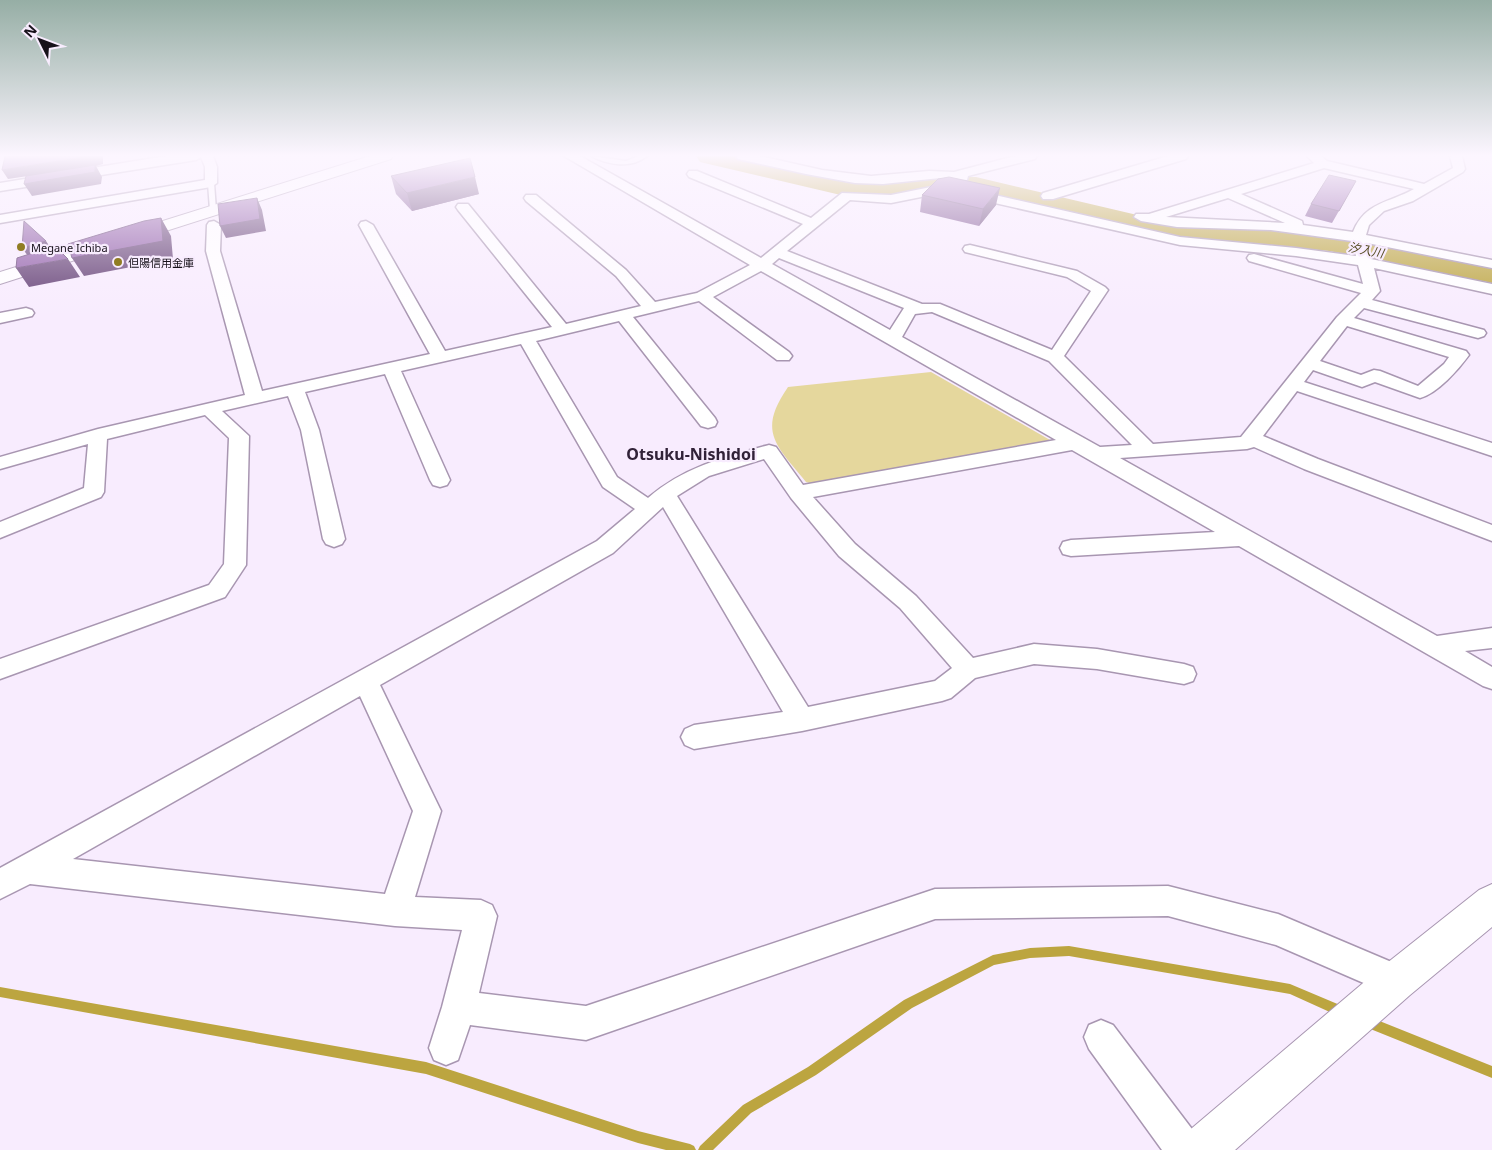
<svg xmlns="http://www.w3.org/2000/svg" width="1492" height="1150" font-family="'Noto Sans','Noto Sans JP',sans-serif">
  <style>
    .green { fill: #e5d79d }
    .water { fill: #bca540 }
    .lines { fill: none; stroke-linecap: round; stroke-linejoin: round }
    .stream { fill: #bca540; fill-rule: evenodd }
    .river { fill: #bca540; fill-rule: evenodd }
    .lane-casing { stroke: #a896b1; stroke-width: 3 }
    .street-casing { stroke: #a896b1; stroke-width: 3 }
    .secondary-casing { stroke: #a896b1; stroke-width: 2 }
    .lane { fill: #fff; fill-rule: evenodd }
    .street { fill: #fff; fill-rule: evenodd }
    .secondary { fill: #fff; fill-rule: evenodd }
    .wall { fill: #7c5190 }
    .shaded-wall { fill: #654276 }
    .building { fill: #905ea8; stroke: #654276 }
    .poi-dot { fill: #907d23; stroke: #f8ecfe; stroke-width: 2 }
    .labels { text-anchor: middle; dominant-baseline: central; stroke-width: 4.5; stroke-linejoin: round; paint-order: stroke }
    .far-poi-label { font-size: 11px; fill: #17111a; stroke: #f8ecfe; text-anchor: start }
    .far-water-label { font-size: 12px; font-style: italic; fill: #554b22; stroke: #f8ecfe }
    .quarter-label { font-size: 16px; font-weight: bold; fill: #312238; stroke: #f8ecfe }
  </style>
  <rect width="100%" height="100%" fill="#f8ecfe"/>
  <path class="green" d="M 931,372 L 1050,440 L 1046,446 L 813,484 L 806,482 C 776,445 757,432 788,387 Z"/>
  <path class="water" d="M 1102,210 L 1171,226 L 1296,232 L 1375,243 L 1492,268 L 1492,283 L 1329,251 L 1237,243 L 1174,233 Z"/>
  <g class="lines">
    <path class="stream" d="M 1069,946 L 1290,984 L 1347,1008 L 1349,1012 L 1347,1016 L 1343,1018 L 1290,994 L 1069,956 L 1030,958 L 994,965 L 912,1008 L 816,1075 L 751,1113 L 713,1150 L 698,1150 L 700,1146 L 743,1105 L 808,1067 L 904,1000 L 993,955 L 1030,948 Z
      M 0,987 L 426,1062 L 638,1131 L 690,1144 L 694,1146 L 696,1150 L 666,1150 L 638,1143 L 426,1074 L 0,997 Z
      M 1367,1016 L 1492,1066 L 1492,1078 L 1363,1026 L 1361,1022 L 1363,1018 Z"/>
    <path class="river" d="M 696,156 L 745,156 L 862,184 L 899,183 L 954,177 L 976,177 L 1150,218 L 1221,227 L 1232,230 L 1236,236 L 1232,242 L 1221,245 L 1150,236 L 976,193 L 954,193 L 899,200 L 862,200 L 700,162 Z"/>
    <g class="lane-casing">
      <path id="lane" d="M 591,156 L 626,161 L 639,156 L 647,156 C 631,169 608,165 591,156 Z
        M 211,181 L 214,183 L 216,210 L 213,212 L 210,210 L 208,183 Z"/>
    </g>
    <g class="street-casing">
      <path id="street" d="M 166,156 L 213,156 L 217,167 L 217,183 L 211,187 L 0,223 L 0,215 L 205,180 L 205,167 L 201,157 L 196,160 L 0,191 L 0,183 Z
        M 564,156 L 580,156 L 761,258 L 803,224 L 689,177 L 687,174 L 689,171 L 697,171 L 811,218 L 842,193 L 891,195 L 946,184 L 1180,237 L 1296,248 L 1356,256 L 1352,241 L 1271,230 L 1177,227 L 1141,221 L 1134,217 L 1136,214 L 1149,214 L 1314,163 L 1307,156 L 1321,156 L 1327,161 L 1424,184 L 1453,168 L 1450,156 L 1462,156 L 1465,169 L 1463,172 L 1413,201 L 1384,211 L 1369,225 L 1366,235 L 1492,260 L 1492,268 L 1367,243 L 1371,259 L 1492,284 L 1492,294 L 1374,268 L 1380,291 L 1372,300 L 1484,330 L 1486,333 L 1484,336 L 1478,338 L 1364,308 L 1354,318 L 1466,351 L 1469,355 C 1459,369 1437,394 1420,398 L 1375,382 L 1362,387 L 1313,370 L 1304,382 L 1492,443 L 1492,456 L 1297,391 L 1263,436 L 1318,459 L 1492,525 L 1492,541 L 1304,469 L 1254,447 L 1247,449 L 1120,458 L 1437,636 L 1492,628 L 1492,648 L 1465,651 L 1492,667 L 1492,689 L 1483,686 L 1239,546 L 1071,556 L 1063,554 L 1060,548 L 1063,542 L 1071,540 L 1215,532 L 1072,450 L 813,497 L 855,544 L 916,596 L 973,658 L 1034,644 L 1097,649 L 1184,664 L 1193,667 L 1196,674 L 1193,681 L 1184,684 L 1097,669 L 1034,664 L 975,678 L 951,698 L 942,701 L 802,731 L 694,749 L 685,745 L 681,737 L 685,729 L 694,725 L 783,712 L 663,507 L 613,553 L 380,685 L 441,811 L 415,897 L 481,900 L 492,905 L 497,916 L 479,993 L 586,1006 L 935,889 L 1168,886 L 1278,914 L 1408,969 L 1412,981 L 1408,993 L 1396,997 L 1276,945 L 1168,916 L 935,919 L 586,1040 L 470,1025 L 458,1060 L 446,1065 L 434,1060 L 429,1048 L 442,1007 L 462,930 L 395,926 L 30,884 L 0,899 L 0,868 L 597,541 L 635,509 L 603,487 L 521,344 L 401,371 L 450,480 L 447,485 L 440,487 L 433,485 L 430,480 L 385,374 L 305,392 L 319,430 L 345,539 L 342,544 L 334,547 L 326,544 L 323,539 L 301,430 L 288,396 L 222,411 L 249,436 L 246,565 L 225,597 L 0,679 L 0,659 L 209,585 L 224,564 L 229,438 L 205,415 L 107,439 L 104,492 L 101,497 L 0,538 L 0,522 L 84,488 L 88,444 L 0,469 L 0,457 L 98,429 L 245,395 L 206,251 L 207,225 L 209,222 L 214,221 L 221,225 L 220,251 L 262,391 L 430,354 L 359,225 L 361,222 L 366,221 L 373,225 L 445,351 L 552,327 L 458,210 L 456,207 L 458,204 L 468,204 L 566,324 L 641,306 L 616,276 L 526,201 L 524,198 L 526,195 L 536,195 L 626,270 L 655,302 L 697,293 L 750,265 ZM 1324,168 L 1414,189 C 1389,203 1365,202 1353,232 L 1303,225 L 1302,221 L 1241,194 ZM 946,192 L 1180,245 L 1296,256 L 1358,265 L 1363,284 L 1254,254 L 1249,255 L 1247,258 L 1249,261 L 1361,293 L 1337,317 L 1241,437 L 1153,444 L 1064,356 L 1108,290 L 1105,287 L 1077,271 L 970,245 L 965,246 L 963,249 L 965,252 L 1067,277 L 1091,291 L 1052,350 L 940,304 L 922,304 L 787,251 L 850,200 L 891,203 ZM 1228,198 L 1285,223 L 1166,217 ZM 779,258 L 904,308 L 890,330 L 772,264 ZM 761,271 L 1056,440 L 803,485 L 776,447 L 769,445 C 724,457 684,467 648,498 L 617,477 L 536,341 L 619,321 L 701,426 L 708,428 L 715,426 L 717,422 L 715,418 L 633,317 L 699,301 L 777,360 L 789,360 L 792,356 L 789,352 L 713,297 ZM 932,312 L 1049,361 L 1132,445 L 1100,447 L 902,337 L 915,314 ZM 1347,326 L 1449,357 L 1444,364 L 1418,386 L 1380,371 L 1374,370 L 1361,375 L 1320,361 ZM 764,459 L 791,498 L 839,556 L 900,608 L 952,668 L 935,681 L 808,707 L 677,496 L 709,476 ZM 360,696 L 413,811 L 385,894 L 73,859 Z
        M 736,156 L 760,156 L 822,170 L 871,176 L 929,171 L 954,172 L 1015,156 L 1037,156 L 1035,159 L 968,176 L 967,180 L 940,178 L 883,184 L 855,183 L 806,174 L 738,159 Z
        M 1168,156 L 1188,156 L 1186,159 L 1053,199 L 1043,199 L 1041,196 L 1043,193 Z
        M 26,308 L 32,310 L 34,313 L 32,316 L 0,323 L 0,313 Z
        M 1101,1020 L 1113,1025 L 1198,1137 L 1203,1150 L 1162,1150 L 1089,1049 L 1084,1037 L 1089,1025 Z"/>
    </g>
    <g class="secondary-casing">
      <path id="secondary" d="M 370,156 L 393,156 L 391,159 L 0,284 L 0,272 Z
        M 1492,884 L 1492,927 L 1410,995 L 1235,1150 L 1178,1150 L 1185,1134 L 1382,967 L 1479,890 Z"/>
    </g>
    <use href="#lane" class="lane"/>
    <use href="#street" class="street"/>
    <use href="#secondary" class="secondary"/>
  </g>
  <path class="wall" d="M 391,176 L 479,194 L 412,211 L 396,194 Z
    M 1356,181 L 1332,223 L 1305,216 L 1311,204 Z
    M 922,195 L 996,205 L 979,226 L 920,212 Z"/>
  <path class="shaded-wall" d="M 90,156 L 103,156 L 103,164 L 96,166 L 102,177 L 101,184 L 32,196 L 24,184 L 95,166 L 8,179 L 2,170 Z
    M 475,177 L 479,194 L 412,211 L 407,193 Z
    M 1000,188 L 996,205 L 979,226 L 983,209 Z
    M 257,198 L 262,210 L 266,231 L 226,238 L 220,226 Z
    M 161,218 L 171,236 L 173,259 L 84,276 L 72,258 Z
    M 46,241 L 54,253 L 31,260 L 22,248 Z
    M 68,259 L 80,277 L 29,287 L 16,268 Z"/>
  <path class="building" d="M 5,156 L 90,156 L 2,170 Z
    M 470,158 L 475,177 L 407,193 L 391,176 Z
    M 95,165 L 95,172 L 24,184 L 26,176 Z
    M 1329,175 L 1356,181 L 1339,211 L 1311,204 Z
    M 949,177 L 1000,188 L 983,209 L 922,195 L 938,179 Z
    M 257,198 L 260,219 L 220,226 L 218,204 Z
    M 161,218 L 163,241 L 72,258 L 68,244 L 144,221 Z
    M 24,221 L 46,241 L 22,248 Z
    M 55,246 L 68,259 L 16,268 L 17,258 Z"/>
  <linearGradient id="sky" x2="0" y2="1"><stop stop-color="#96aea5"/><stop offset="0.49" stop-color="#fcf6ff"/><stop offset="1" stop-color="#fcf6ff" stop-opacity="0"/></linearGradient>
  <rect width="1492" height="317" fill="url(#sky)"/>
  <g class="poi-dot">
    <circle cx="21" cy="247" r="5"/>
    <circle cx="118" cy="262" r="5"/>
  </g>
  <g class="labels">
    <g class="far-poi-label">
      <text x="31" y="247">Megane Ichiba</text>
      <text x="128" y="262">但陽信用金庫</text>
    </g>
    <g class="far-water-label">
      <text transform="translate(1366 250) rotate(11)">汐入川</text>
    </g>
    <g class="quarter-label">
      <text x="691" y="454">Otsuku-Nishidoi</text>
    </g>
  </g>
  <g transform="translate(40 40) rotate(312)" stroke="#f8ecfe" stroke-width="4" paint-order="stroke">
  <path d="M0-4L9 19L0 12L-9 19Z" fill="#17111a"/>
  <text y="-8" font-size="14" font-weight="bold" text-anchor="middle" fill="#17111a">N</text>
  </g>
</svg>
